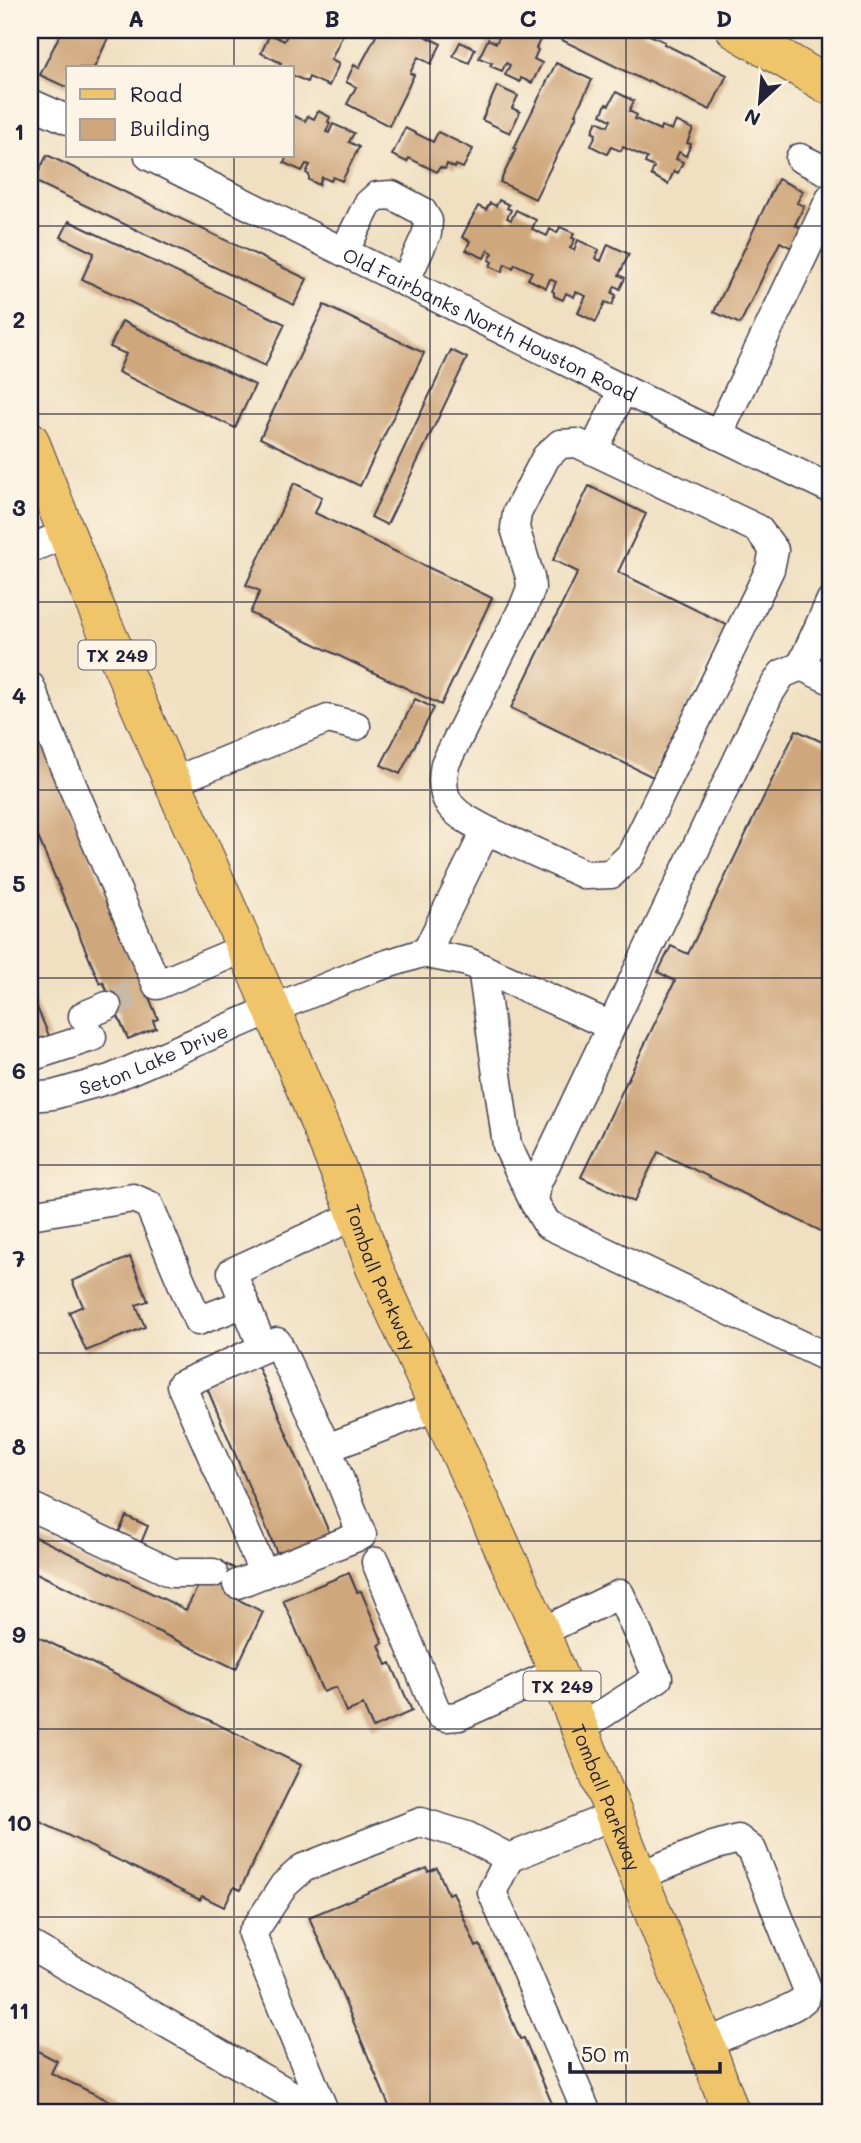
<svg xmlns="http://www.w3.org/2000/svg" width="861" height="2143" font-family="Mali,sans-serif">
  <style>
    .building { fill: #cfa77b }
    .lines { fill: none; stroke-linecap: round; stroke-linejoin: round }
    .minor-tunnel { stroke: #c7baa6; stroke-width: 28; stroke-dasharray: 28 14; stroke-linecap: butt }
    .minor-casing { stroke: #413e4f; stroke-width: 31 }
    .major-casing { stroke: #413e4f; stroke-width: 39 }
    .minor { stroke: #fff; stroke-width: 28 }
    .major { stroke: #f0c469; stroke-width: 37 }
    .grid { fill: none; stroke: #22223b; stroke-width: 2; stroke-opacity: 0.55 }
    .labels { text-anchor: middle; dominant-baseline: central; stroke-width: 7; stroke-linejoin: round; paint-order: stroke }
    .shield { fill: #fcf5e5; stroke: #63616e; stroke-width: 2 }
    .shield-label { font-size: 18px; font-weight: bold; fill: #22223b }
    .street-label { font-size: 19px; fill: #22223b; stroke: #fcf5e5 }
    .neatline { fill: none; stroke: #22223b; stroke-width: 2.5 }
    .grid-label { font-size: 23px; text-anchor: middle; font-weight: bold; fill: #22223b }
  </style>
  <rect width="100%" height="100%" fill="#fcf5e5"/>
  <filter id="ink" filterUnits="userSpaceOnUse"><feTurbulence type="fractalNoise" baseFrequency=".0143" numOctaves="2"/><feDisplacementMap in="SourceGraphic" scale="14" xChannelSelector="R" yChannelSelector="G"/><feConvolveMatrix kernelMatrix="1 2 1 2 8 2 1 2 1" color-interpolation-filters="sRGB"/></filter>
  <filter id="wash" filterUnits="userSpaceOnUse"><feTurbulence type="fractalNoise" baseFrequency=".00686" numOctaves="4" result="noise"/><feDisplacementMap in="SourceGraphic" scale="28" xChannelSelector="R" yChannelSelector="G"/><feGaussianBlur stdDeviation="1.57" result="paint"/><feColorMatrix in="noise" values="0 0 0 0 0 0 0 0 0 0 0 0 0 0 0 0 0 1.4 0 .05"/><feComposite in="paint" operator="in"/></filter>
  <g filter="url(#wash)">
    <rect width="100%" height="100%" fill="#f0e0c1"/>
    <g id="blocks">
      <path class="building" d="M 62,30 L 112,30 L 94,68 L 68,68 L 68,88 L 40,75 Z
        M 290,30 L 345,30 L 331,60 L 339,64 L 329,86 L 309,77 L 307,82 L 292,75 L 292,68 L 278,68 L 281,63 L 261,53 L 270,34 L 284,41 Z
        M 364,30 L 423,30 L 421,34 L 441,44 L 431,64 L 418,57 L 410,73 L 414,75 L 389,126 L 347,104 L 356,87 L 346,82 L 354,65 L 359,68 L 376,36 Z
        M 506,30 L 545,30 L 536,48 L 538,50 L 534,59 L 542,63 L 532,83 L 521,78 L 520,82 L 505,75 L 510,65 L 506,63 L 502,71 L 490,66 L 492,63 L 479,58 L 488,39 L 496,43 L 501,34 L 504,36 Z
        M 566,30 L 639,30 L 665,42 L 664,44 L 727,75 L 710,110 L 648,80 L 647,82 L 562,40 Z
        M 460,42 L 475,49 L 469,63 L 453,56 Z
        M 556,63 L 592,80 L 575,114 L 577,115 L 535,199 L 500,182 L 516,149 L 514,148 Z
        M 497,86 L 518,96 L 512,108 L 520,112 L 510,133 L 482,120 Z
        M 616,92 L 634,101 L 629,111 L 637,115 L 635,119 L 660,130 L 661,126 L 672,130 L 676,121 L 693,129 L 687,143 L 691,144 L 686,156 L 679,152 L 676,159 L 683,162 L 678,173 L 674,171 L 668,184 L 651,175 L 654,167 L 645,163 L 647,158 L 623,147 L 621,151 L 611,147 L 607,154 L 591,146 L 596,134 L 592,132 L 597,121 L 608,126 L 611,120 L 601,115 L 606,104 L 609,105 Z
        M 318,111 L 330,117 L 328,122 L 330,123 L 326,132 L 329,133 L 333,124 L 354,133 L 349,142 L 359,147 L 342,181 L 333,177 L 331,181 L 322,177 L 319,185 L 309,180 L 309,175 L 306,173 L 310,165 L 306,164 L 302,171 L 284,163 L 287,156 L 292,156 L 292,115 L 305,121 L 308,116 L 314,119 Z
        M 405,128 L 433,142 L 438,132 L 473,149 L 463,168 L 456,165 L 455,168 L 447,164 L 445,169 L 440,167 L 437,172 L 409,158 L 407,162 L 392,155 Z
        M 47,155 L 307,279 L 294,305 L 34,181 Z
        M 778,179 L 803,191 L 797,203 L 804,206 L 795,225 L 806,230 L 796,250 L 780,242 L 740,324 L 714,312 Z
        M 499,200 L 509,205 L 507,208 L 511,210 L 507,218 L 511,220 L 516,210 L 536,220 L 532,229 L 547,236 L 550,229 L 557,233 L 560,227 L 574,233 L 572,238 L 575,239 L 570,248 L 574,250 L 578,240 L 599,250 L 595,258 L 601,261 L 608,244 L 629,254 L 619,275 L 625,278 L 620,289 L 615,286 L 612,293 L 616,295 L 612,305 L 605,302 L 596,322 L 578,313 L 586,296 L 576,292 L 574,297 L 566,293 L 563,300 L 554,296 L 554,292 L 552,291 L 556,282 L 550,279 L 546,288 L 528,279 L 532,272 L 515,264 L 513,268 L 505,264 L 502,272 L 490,266 L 492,262 L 489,260 L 493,253 L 488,250 L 484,258 L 466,250 L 470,241 L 462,237 L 478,206 L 486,210 L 490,203 L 496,206 Z
        M 69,221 L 285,324 L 265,366 L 82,279 L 94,253 L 61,237 Z
        M 324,305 L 424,353 L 360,486 L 260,438 Z
        M 122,321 L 255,385 L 235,428 L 118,372 L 126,354 L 110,347 Z
        M 451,350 L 467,358 L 387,525 L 371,517 Z
        M 294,483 L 322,497 L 315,513 L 492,598 L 441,705 L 250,613 L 260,591 L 246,585 Z
        M 589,486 L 646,514 L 618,572 L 727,625 L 653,777 L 511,708 L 578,572 L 553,560 Z
        M 415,699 L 434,708 L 400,774 L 381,765 Z
        M 30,709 L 158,1019 L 153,1021 L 156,1028 L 128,1039 L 103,982 L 100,984 L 30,818 Z
        M 796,730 L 831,746 L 831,790 L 826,802 L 831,805 L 831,1236 L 658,1152 L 634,1202 L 581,1177 L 675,981 L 658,972 L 671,946 L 688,954 Z
        M 30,991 L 50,1038 L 30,1046 Z
        M 130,1257 L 148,1301 L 136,1305 L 145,1327 L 86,1351 L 69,1312 L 83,1306 L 72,1281 Z
        M 255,1360 L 332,1539 L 280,1560 L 204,1381 Z
        M 126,1516 L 148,1526 L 141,1543 L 119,1532 Z
        M 30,1534 L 186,1610 L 200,1582 L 219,1561 L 242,1572 L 231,1596 L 263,1612 L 236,1669 L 30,1570 Z
        M 349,1573 L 357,1592 L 361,1591 L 383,1643 L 379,1645 L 387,1665 L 391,1663 L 412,1711 L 373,1728 L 363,1705 L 346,1712 L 336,1687 L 323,1692 L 283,1600 Z
        M 30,1633 L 301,1765 L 240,1890 L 234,1887 L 224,1907 L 202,1896 L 200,1900 L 30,1817 Z
        M 427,1868 L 428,1872 L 437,1868 L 448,1894 L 453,1892 L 476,1947 L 480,1945 L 520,2039 L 524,2038 L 556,2113 L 392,2113 L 309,1917 Z
        M 30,2047 L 57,2061 L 51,2073 L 134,2113 L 30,2113 Z"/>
    </g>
  </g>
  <g filter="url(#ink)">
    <use href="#blocks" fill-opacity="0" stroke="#413e4f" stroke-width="2"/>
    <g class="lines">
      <path class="minor-tunnel" d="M 107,1006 L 141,991"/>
      <g class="minor-casing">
        <g id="minor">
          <path d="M 30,103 L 68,120"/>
          <path id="s1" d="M 149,156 L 612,384 L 831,489"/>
          <path d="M 800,158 L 831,173"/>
          <path d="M 344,252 L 368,204 L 377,196 L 392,195 L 422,211 L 428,221 L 427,233 L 405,282"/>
          <path d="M 718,435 L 831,197"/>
          <path d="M 594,450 L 623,389"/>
          <path d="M 30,549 L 67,533"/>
          <path d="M 831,600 L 801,666 L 831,680"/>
          <path d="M 801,666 L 782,674 L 769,694 L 537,1183 L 534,1202 L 547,1224 L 831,1359"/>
          <path d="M 30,686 L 157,985 L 245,948"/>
          <path d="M 172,782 L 328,719 L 356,726"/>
          <path d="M 426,953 L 486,830 L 586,875 L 611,874 L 631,855 L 770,569 L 774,550 L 758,529 L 577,443 L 560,444 L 546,457 L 517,513 L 515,528 L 530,577 L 531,588 L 524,606 L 445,764 C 437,804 454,813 486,830"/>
          <path d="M 482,968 L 507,1145 L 534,1202"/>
          <path d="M 83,1016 L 107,1006"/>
          <path d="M 30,1057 L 92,1037"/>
          <path id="s2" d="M 30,1097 L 53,1095 L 110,1079 L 272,1009 L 371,969 L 422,953 L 468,962 L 611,1026"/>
          <path d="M 30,1215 L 133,1198 L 149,1205 L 198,1321 L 245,1303"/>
          <path d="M 263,1348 L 232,1272 L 356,1215"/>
          <path d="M 327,1448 L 438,1406"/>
          <path d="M 30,1506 L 172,1573 L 213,1573"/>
          <path d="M 376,1562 L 435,1708 L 440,1715 L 446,1717 L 459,1716 L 557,1672"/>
          <path d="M 237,1584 L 362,1535 L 327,1448 L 277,1342 L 181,1385 L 264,1574"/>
          <path d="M 541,1632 L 620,1594 L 658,1678 L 579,1729"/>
          <path d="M 509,1858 L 492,1892 L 587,2113"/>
          <path d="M 638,1876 L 713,1846 L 738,1839 L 752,1850 L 807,1988 C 807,1991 807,1996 805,1998 C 799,2008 721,2037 705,2043"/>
          <path d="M 30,1945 L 323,2113"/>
          <path d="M 325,2113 L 252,1934 L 284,1885 L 303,1868 L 421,1822 L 467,1836 L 509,1858 L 614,1815"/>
        </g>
      </g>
      <g class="major-casing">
        <g id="major">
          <path d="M 735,30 L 831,87"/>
          <path id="s3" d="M 30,440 L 94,603 L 272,1009 L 353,1206 L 374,1267 L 539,1627 L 708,2050 L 731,2113"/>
        </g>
      </g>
      <use href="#minor" class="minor"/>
      <use href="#major" class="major"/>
    </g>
  </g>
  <path class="grid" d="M 234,30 L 234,68M 430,30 L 430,2113M 626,30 L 626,2113M 234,156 L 234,2113M 30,226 L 831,226M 30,414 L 831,414M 30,602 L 831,602M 30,790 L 831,790M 30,978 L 831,978M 30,1165 L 831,1165M 30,1353 L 831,1353M 30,1541 L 831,1541M 30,1729 L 831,1729M 30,1917 L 831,1917"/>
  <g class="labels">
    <g class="shield">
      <rect x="78.5" y="640.5" width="77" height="29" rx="5"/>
      <rect x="523.5" y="1671.5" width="77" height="29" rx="5"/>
    </g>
    <g class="shield-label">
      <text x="117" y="655">TX 249</text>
      <text x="562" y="1686">TX 249</text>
    </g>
    <g class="street-label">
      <text stroke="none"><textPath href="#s1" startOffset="380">Old Fairbanks North Houston Road</textPath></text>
      <text stroke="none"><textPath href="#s2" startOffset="130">Seton Lake Drive</textPath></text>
      <text stroke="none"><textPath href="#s3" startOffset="908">Tomball Parkway</textPath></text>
      <text stroke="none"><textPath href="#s3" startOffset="1475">Tomball Parkway</textPath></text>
    </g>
  </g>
  <rect width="861" height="2143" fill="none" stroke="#fcf5e5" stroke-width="77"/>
  <rect x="66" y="66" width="228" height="91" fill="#fcf5e5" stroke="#a5a1a1" stroke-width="2"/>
  <rect x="80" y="89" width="35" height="10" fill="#f0c469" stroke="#a5a1a1" stroke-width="2"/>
  <text x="130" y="102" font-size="21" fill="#22223b">Road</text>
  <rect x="80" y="119" width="35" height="21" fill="#cfa77b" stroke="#a5a1a1" stroke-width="2"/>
  <text x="130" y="136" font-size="21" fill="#22223b">Building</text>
  <g transform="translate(760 102) rotate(206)" stroke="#fcf5e5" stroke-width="5" paint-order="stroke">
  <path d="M0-5L12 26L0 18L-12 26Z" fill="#22223b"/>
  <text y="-10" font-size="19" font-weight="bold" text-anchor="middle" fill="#22223b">N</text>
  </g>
  <path d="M570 2062v10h150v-10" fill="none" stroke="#22223b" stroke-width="3.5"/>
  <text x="581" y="2062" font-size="21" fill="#22223b" stroke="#fcf5e5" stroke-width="5" paint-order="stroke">50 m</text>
  <rect x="38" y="38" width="784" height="2066" class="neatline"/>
  <g class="grid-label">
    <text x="136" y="27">A</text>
    <text x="332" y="27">B</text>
    <text x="528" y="27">C</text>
    <text x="724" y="27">D</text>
    <text x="19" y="140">1</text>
    <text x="19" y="328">2</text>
    <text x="19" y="516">3</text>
    <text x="19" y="704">4</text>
    <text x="19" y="892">5</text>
    <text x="19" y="1079">6</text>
    <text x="19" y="1267">7</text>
    <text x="19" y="1455">8</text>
    <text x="19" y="1643">9</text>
    <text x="19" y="1831">10</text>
    <text x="19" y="2019">11</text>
  </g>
</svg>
